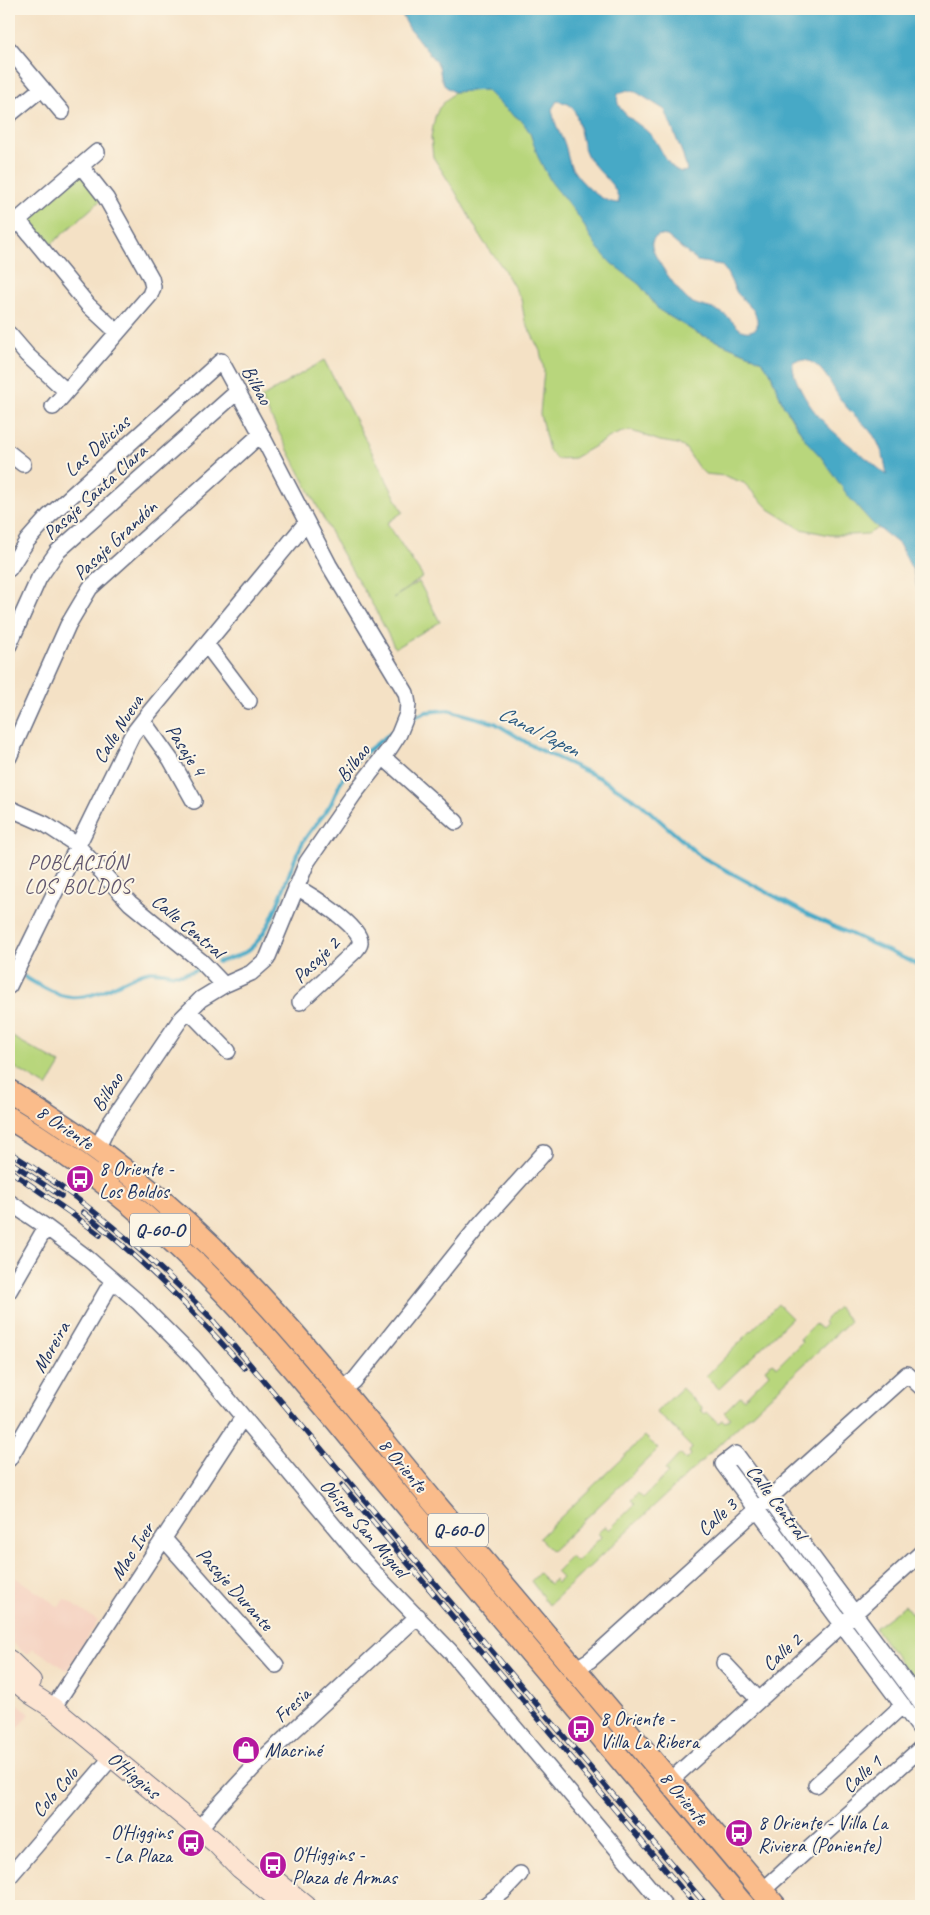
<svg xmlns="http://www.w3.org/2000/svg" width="930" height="1915" font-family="Caveat,sans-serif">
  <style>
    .built { fill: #f5d3c2 }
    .green { fill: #b8d67c; stroke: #6a826d }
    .water { fill: #46a9c6; stroke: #306c92; fill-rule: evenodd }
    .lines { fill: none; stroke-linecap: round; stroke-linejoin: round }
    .stream { stroke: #46a9c6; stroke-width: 4 }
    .street-casing { stroke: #676d82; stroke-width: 18 }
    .secondary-casing { stroke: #676d82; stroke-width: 22 }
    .primary-casing { stroke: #676d82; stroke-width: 25 }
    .street { stroke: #fff; stroke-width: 15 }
    .secondary { stroke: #fde4d1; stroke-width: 20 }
    .primary { stroke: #fabc8b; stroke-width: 22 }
    .rail-casing { stroke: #1b2f5e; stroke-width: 5.5 }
    .rail { stroke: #fcf5e5; stroke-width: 4; stroke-dasharray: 11; stroke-linecap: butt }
    .labels { text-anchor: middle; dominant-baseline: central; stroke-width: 4; stroke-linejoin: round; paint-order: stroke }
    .shield { fill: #fcf5e5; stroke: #5e6a86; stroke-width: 1 }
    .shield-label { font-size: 19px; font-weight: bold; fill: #1b2f5e }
    .street-label { font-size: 20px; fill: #1b2f5e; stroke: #fcf5e5 }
    .poi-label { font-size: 20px; fill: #1b2f5e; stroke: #fcf5e5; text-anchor: start }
    .water-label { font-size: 21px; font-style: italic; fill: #2a5a82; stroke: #fcf5e5 }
    .neighbourhood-label { font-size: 21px; letter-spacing: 1px; fill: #61576e; stroke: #fcf5e5 }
  </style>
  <rect width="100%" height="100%" fill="#fcf5e5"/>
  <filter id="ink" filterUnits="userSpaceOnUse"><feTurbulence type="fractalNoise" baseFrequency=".02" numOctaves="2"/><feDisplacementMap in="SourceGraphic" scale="10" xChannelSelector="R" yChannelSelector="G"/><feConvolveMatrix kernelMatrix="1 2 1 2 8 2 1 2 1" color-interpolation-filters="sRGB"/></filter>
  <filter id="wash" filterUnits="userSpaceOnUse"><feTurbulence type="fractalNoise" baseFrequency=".0096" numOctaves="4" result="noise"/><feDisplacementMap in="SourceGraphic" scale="20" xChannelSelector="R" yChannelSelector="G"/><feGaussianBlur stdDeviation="1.12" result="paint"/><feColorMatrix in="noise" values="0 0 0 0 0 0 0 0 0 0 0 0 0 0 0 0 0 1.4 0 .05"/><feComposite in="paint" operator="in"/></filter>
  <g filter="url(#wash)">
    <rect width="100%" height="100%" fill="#f4e1c5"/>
    <path class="built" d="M 9,1573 L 59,1607 L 64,1599 L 98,1621 L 67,1670 L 33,1648 L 27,1655 L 9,1640 Z
      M 9,1696 L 30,1714 L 9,1739 Z"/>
    <path class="green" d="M 480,89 L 486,90 L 492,94 L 500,104 L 523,122 L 530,133 L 544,169 L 579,217 L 596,246 L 640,285 L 659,310 L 697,333 L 748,354 L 760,360 L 765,365 L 770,372 L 783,404 L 796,426 L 878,528 L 868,534 L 849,535 L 830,535 L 801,529 L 769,509 L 744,483 L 725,476 L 705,474 L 698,467 L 686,449 L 678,444 L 660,441 L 632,431 L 622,432 L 612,436 L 574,458 L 556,459 L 549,450 L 540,414 L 544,370 L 540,351 L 525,321 L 521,299 L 503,268 L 483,241 L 455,191 L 433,157 L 431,137 L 435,117 L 439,108 L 454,92 Z
      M 78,176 L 83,177 L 101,200 L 48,247 L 27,222 Z
      M 324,360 L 403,512 L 387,523 L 423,577 L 393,598 L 419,582 L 440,622 L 395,648 L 375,609 L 341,552 L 261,398 Z
      M 9,1035 L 61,1064 L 47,1087 L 9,1064 Z
      M 778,1304 L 792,1318 L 719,1389 L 706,1376 Z
      M 838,1307 L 850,1321 L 549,1605 L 531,1581 L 539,1573 L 550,1584 L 554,1580 L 557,1583 L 562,1578 L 556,1572 L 571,1557 L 576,1562 L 601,1537 L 598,1533 L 605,1526 L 609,1530 L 635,1504 L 631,1500 L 638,1493 L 643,1498 L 668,1473 L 665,1470 L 680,1454 L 686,1460 L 691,1455 L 689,1452 L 692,1448 L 681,1437 L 682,1435 L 656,1412 L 682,1388 L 702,1408 L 701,1410 L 705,1414 L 707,1412 L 718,1423 L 722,1420 L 725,1422 L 730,1418 L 724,1412 L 740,1396 L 744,1399 L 769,1374 L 765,1369 L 772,1363 L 777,1367 L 802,1342 L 800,1339 L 815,1324 L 821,1329 L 826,1324 L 823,1322 Z
      M 645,1436 L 658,1449 L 552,1551 L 539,1538 Z
      M 905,1605 L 921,1626 L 921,1675 L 914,1681 L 875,1628 Z"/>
    <path class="water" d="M 399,9 L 921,9 L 921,605 L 913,571 L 899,544 L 872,523 L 848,496 L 822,458 L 807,442 L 783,404 L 770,372 L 765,365 L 760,360 L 748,354 L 697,333 L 659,310 L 640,285 L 611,263 L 596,246 L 579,217 L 551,182 L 538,157 L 530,133 L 523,122 L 500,104 L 486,90 L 454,92 L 445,86 L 441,77 L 439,66 L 409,28 ZM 627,90 L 636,92 L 665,110 L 683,155 L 687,171 L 681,172 C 667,167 663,152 655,140 C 646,127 630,121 621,109 C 617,104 617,99 618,94 ZM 557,101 C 562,102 568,103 571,106 C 580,115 580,142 587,155 C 596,172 618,183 619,203 C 602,204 576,179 570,164 C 567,157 567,149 564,142 C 558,131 554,121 552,109 ZM 659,235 L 667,236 L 697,261 L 721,265 L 726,271 L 737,293 L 754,311 L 757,319 L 757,328 C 739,339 736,320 722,313 C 712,307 699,307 689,301 C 680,294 653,257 652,246 C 651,244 653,241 653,239 ZM 797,360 C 822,357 831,387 843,403 C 851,413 862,421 870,431 C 880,442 885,460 887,475 C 881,471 875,465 869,460 C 840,438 813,418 798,384 C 795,377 792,369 793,362 Z"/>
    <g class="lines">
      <path class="stream" d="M 410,719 L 426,712 L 448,710 L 495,723 L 534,747 L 600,778 L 640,803 L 700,856 L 809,915 L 921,966
        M 218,962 C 226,959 236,957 244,953 C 275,935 285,874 302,844 C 309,830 321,820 329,807 C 336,796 339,781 348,770 C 360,755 378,743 394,731
        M 25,977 C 64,1001 77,1004 118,984 C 128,979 139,973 150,971 C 159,970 168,974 177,974 C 184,975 192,971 199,969"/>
    </g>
  </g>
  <g filter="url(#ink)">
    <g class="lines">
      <g class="street-casing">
        <path id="street" d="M 9,49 L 62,112
          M 9,115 L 42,88
          M 18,220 L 88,305 L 117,332
          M 9,230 L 18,220 L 97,152
          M 9,334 L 27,355 L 66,391
          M 53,407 L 150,295 L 153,287 L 151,278 L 106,198 L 81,166
          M 9,453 L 23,464
          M 9,569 L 27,541 L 49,516 L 221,361 L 261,434 L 329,565 L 406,693 L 408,704 L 407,714 L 399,734 L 390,748 L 354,794 L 307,862 L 267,959 L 251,973 L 224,985 L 201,999 L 180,1020 L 108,1126 L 97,1149
          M 206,644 L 249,701
          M 9,645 L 39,578 L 57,552 L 238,391
          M 143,721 L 171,760 L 194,801
          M 9,757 L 68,625 L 90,588 L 261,434
          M 383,757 L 456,822
          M 9,808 L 45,824 L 77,845 L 130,903 L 202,962 L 224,985
          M 296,887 C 309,894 363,927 360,943 C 360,946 357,948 356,950 L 300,1002
          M 9,986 L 132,735 L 149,713 L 306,523
          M 189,1011 L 228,1051
          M 9,1202 L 46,1227 L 86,1257 L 138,1302 L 193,1357 L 354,1550 L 382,1581 L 450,1651 L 665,1906
          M 9,1291 L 46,1227
          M 342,1391 L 354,1381 L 480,1224 L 544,1153
          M 9,1459 L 113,1280
          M 164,1539 L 276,1665
          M 724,1663 L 759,1700
          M 575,1669 L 590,1660 L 907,1374 L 921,1387
          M 921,1703 L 736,1454 L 723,1464 L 921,1730
          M 53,1708 L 243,1417
          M 670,1781 L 921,1553
          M 816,1785 L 903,1705
          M 199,1829 L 216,1808 L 254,1767 L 418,1616
          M 9,1877 L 112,1757
          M 762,1891 L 921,1748
          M 484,1906 L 503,1892 L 520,1874"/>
      </g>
      <g class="secondary-casing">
        <path id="secondary" d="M 9,1660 L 31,1681
          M 9,1676 L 31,1694 L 53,1708 L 199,1829 L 216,1843 L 240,1868 L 287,1906
          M 277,1882 L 306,1906"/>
      </g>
      <g class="primary-casing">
        <path id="primary" d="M 9,1091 C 93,1141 170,1202 238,1273 C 309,1346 371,1427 436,1505 C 549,1639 663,1772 775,1906
          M 9,1118 C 90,1166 163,1227 228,1296 C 290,1361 346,1433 404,1502 C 518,1637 631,1772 744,1906"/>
      </g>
      <use href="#street" class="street"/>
      <use href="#secondary" class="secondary"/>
      <use href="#primary" class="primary"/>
      <g class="rail-casing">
        <path id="rail" d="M 9,1152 C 83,1198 149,1254 210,1317 L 707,1906
          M 9,1161 L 61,1196
          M 9,1170 L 72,1214 L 100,1235
          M 83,1212 C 142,1259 194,1311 244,1368
          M 342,1485 L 696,1906"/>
      </g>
      <use href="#rail" class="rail"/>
    </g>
  </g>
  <defs>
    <g id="bus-disc" transform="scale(1.4375)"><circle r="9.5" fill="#b5179e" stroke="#fcf5e5"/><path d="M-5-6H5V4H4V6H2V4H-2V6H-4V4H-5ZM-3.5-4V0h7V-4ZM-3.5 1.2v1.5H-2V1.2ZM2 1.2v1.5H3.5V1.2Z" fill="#fff"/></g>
    <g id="shop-disc" transform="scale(1.4375)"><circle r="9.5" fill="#b5179e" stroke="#fcf5e5"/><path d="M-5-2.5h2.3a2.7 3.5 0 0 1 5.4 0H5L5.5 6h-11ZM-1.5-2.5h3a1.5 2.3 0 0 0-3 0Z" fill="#fff"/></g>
  </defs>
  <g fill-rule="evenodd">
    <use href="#bus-disc" x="80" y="1179"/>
    <use href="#bus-disc" x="581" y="1729"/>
    <use href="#shop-disc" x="246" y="1750"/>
    <use href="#bus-disc" x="739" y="1833"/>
    <use href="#bus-disc" x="191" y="1843"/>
    <use href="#bus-disc" x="273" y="1865"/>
  </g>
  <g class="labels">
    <g class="shield">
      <rect x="130" y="1213.5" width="60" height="33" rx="4"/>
      <rect x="428" y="1513.5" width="60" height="33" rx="4"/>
    </g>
    <g class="shield-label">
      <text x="160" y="1230">Q-60-O</text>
      <text x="458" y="1530">Q-60-O</text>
    </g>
    <g class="street-label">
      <text transform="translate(257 385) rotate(61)">Bilbao</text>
      <text transform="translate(97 446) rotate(-42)">Las Delicias</text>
      <text transform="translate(95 492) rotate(-42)">Pasaje Santa Clara</text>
      <text transform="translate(115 540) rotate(-43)">Pasaje Grandón</text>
      <text transform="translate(118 729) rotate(-58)">Calle Nueva</text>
      <text transform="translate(186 750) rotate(57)">Pasaje 4</text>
      <text transform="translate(353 763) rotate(-52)">Bilbao</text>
      <text transform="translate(188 926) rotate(40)">Calle Central</text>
      <text transform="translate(316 960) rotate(-44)">Pasaje 2</text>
      <text transform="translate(107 1092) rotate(-57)">Bilbao</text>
      <text transform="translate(65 1127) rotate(34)">8 Oriente</text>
      <text transform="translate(51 1347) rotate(-60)">Moreira</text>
      <text transform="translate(403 1465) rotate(50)">8 Oriente</text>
      <text transform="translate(777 1502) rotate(53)">Calle Central</text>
      <text transform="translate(717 1517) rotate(-42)">Calle 3</text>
      <text transform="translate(364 1528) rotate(49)">Obispo San Miguel</text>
      <text transform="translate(132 1551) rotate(-57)">Mac Iver</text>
      <text transform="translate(235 1589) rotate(48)">Pasaje Durante</text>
      <text transform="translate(782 1652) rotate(-42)">Calle 2</text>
      <text transform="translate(292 1705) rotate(-43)">Fresia</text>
      <text transform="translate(862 1774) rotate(-42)">Calle 1</text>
      <text transform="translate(134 1775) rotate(40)">O'Higgins</text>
      <text transform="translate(55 1792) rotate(-49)">Colo Colo</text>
      <text transform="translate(684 1798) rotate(50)">8 Oriente</text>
    </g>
    <g class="poi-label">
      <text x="99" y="1168">8 Oriente -<tspan x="99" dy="23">Los Boldos</tspan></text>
      <text x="600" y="1718">8 Oriente -<tspan x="600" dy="23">Villa La Ribera</tspan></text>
      <text x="265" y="1750">Macriné</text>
      <text x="758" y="1822">8 Oriente - Villa La<tspan x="758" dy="23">Riviera (Poniente)</tspan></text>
      <text x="172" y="1832" text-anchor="end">O'Higgins<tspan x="172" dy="23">- La Plaza</tspan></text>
      <text x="292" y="1854">O'Higgins -<tspan x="292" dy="23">Plaza de Armas</tspan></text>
    </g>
    <g class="water-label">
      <text transform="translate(539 731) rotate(27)">Canal Papen</text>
    </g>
    <g class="neighbourhood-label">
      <text x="78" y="862">POBLACIÓN<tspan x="78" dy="24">LOS BOLDOS</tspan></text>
    </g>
  </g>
  <rect width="930" height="1915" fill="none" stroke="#fcf5e5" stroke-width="30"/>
</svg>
